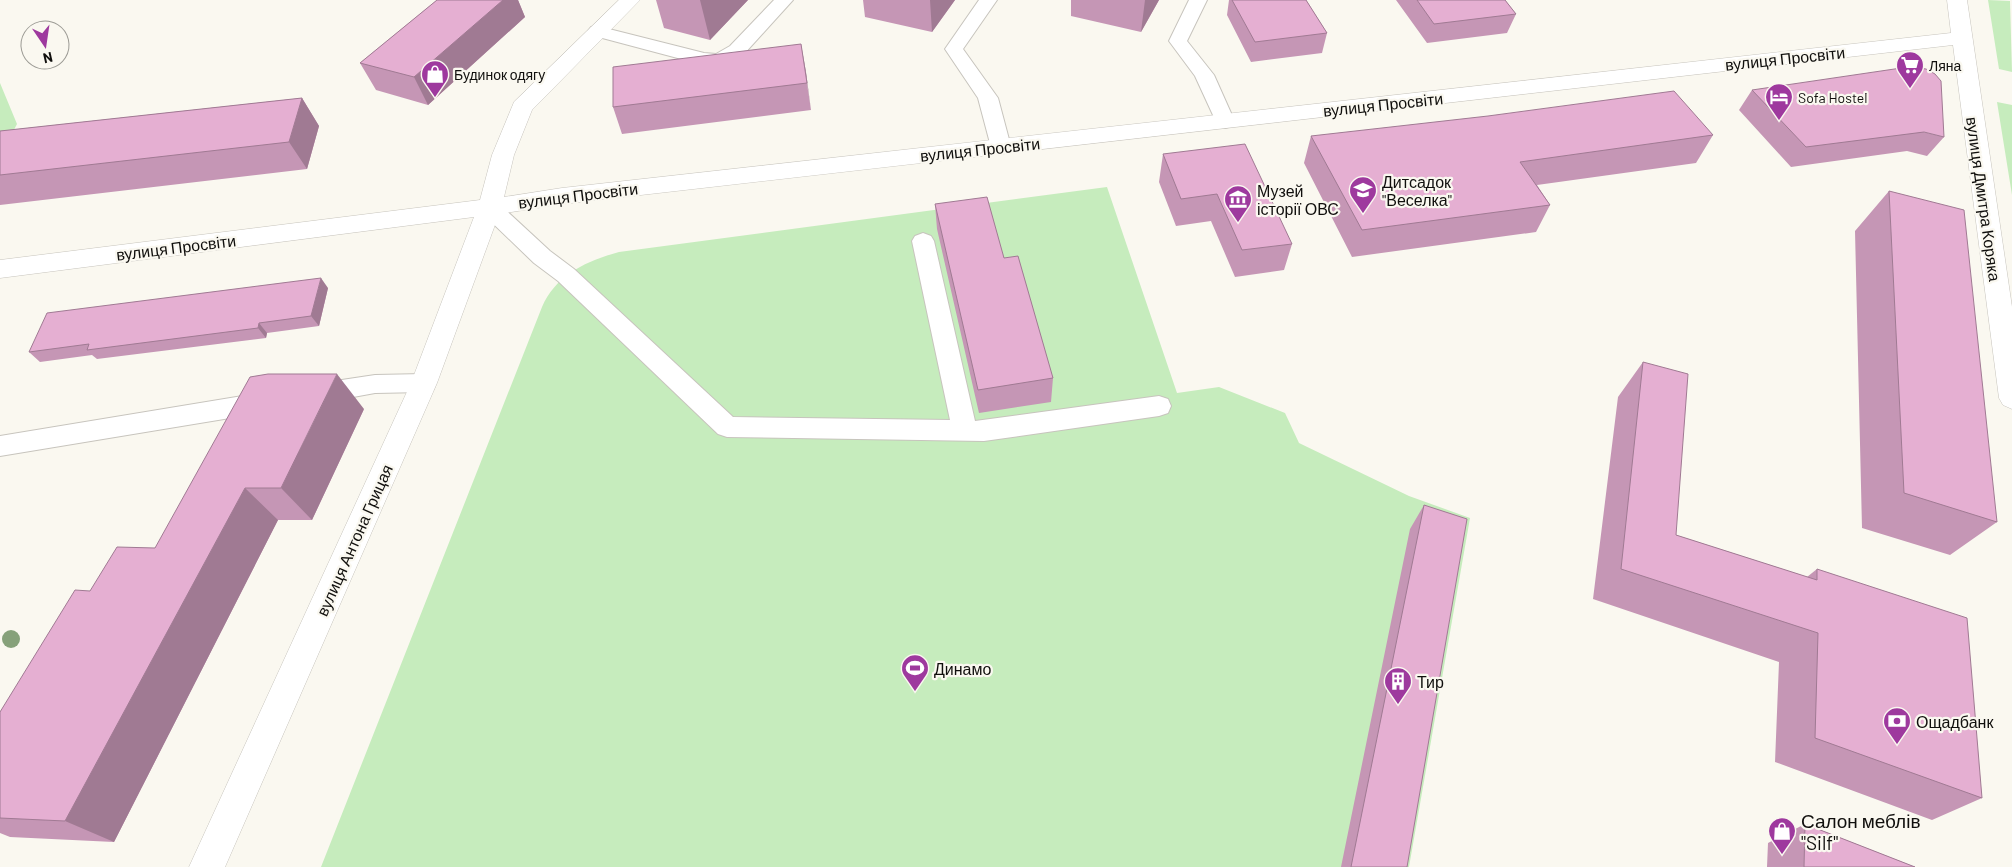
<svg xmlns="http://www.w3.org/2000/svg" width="2012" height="867" font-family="Barlow,sans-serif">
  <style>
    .green { fill: #c6ecbd }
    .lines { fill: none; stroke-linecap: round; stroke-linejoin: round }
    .lane-casing { stroke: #c7c4bd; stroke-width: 2 }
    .street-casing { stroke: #c7c4bd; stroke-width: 1 }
    .lane { fill: #fff; fill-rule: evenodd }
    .street { fill: #fff; fill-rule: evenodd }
    .tree { fill: #86a17a }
    .wall { fill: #c596b5 }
    .shaded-wall { fill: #a07a93 }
    .building { fill: #e5afd2; stroke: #a07a93 }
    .labels { text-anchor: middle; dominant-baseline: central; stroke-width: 4.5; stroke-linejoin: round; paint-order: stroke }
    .far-poi-label { font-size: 14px; fill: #100f0d; stroke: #faf8f0; text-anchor: start }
    .street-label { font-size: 16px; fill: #100f0d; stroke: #faf8f0 }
    .poi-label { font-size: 16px; fill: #100f0d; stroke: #faf8f0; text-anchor: start }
    .near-poi-label { font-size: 19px; fill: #100f0d; stroke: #faf8f0; text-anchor: start }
  </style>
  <rect width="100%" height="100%" fill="#faf8f0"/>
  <path class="green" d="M 1988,0 L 2010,1 L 2012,72 L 1999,69 Z
    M 0,83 L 17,124 L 0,156 Z
    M 1997,102 L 2012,105 L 2012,195 Z
    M 1107,187 L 1177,393 L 1219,387 L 1285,413 L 1299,443 L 1409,496 L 1470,518 L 1409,867 L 321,867 L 542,307 C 556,275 586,261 619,252 Z"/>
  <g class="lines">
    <g class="lane-casing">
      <path id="lane" d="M 774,0 L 793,0 L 744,54 L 726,64 L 704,65 L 591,35 L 588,31 L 591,27 L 597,26 L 704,53 L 716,54 L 730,46 Z
        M 979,0 L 997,0 L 963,49 L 998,98 L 1011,147 L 1008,152 L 1001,154 L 994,152 L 991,147 L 978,98 L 945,49 Z
        M 1189,0 L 1207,0 L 1187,41 L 1214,75 L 1235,122 L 1232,126 L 1225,128 L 1218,126 L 1195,76 L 1169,41 Z
        M 489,200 L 497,202 L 550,251 L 574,269 L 733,417 L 950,420 L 912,241 L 915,236 L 923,233 L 931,236 L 934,241 L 975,421 L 1159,396 L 1168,399 L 1171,406 L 1168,413 L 1159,416 L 984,441 L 727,437 L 718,434 L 558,281 L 534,263 L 481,212 L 478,207 L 481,202 Z
        M 424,374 L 433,376 L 436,383 L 433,390 L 424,392 L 375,393 L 315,404 L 306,401 L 303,394 L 306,387 L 315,384 L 375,375 Z
        M 266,392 L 275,395 L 278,402 L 275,409 L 266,412 L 0,456 L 0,436 Z"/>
    </g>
    <g class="street-casing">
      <path id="street" d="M 619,0 L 640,0 L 532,110 L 514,155 L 504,197 L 562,188 L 1951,33 L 1947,0 L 1967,0 L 2012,307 L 2012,409 L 2003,405 L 1999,398 L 1953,45 L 562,204 L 499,214 L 437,383 L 225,867 L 189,867 L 411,383 L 474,217 L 0,278 L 0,260 L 480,200 L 492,155 L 514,102 Z"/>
    </g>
    <use href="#lane" class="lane"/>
    <use href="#street" class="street"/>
  </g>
  <circle class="tree" cx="11" cy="639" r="9"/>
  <path class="wall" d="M 437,0 L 518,0 L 525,17 L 428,105 L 376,90 L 360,63 Z
    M 656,0 L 748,0 L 710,40 L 664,28 Z
    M 863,0 L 955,0 L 932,32 L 865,17 Z
    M 1071,0 L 1159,0 L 1141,32 L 1071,16 Z
    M 1229,0 L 1306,0 L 1327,33 L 1322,53 L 1251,62 L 1227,15 Z
    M 1396,0 L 1505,0 L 1516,14 L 1507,33 L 1427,43 Z
    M 801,44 L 811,110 L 622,134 L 613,107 Z
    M 1752,90 L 1944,137 L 1927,156 L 1907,151 L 1791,167 L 1739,110 Z
    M 302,98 L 319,126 L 307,169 L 0,205 L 0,131 Z
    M 1713,135 L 1696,163 L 1537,185 L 1550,205 L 1536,232 L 1352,257 L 1304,163 L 1311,136 Z
    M 1163,154 L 1292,244 L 1284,270 L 1235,277 L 1211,221 L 1176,226 L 1159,182 Z
    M 1889,191 L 1997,522 L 1950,555 L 1862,528 L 1855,231 Z
    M 935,204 L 1004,258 L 1053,378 L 1051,402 L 979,413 L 937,229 Z
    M 328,288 L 319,326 L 267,333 L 266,338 L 97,359 L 92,355 L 40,362 L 29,352 Z
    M 1643,362 L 1676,535 L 1807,577 L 1817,569 L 1982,798 L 1932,820 L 1775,762 L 1779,662 L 1593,599 L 1618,397 Z
    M 364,409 L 312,520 L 278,520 L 114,842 L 10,837 L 0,833 L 0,712 L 90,591 Z
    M 1424,505 L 1407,867 L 1341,867 L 1410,529 Z
    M 1805,824 L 1915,867 L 1767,867 L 1768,843 Z"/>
  <path class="shaded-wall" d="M 503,0 L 518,0 L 525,17 L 428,105 L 414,77 Z
    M 700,0 L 748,0 L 710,40 Z
    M 930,0 L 955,0 L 932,32 Z
    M 1145,0 L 1159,0 L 1141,32 Z
    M 801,44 L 806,72 L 811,110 L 807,83 Z
    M 302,98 L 319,126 L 307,169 L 289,142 Z
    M 321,278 L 328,288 L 319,326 L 311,316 Z
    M 259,323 L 267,333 L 266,338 L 258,328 Z
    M 337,374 L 364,409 L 312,520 L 281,488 Z
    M 245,488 L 278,520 L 114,842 L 65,821 Z"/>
  <path class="building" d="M 437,0 L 503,0 L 414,77 L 360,63 Z
    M 1232,0 L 1306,0 L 1327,33 L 1255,42 Z
    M 1417,0 L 1505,0 L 1516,14 L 1434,24 Z
    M 801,44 L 807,83 L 613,107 L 613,67 Z
    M 1908,67 L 1926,69 L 1935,74 L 1941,81 L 1944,137 L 1924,132 L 1806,147 L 1752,90 Z
    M 1674,91 L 1713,135 L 1520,162 L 1550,205 L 1362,230 L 1311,136 L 1488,116 Z
    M 302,98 L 289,142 L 0,175 L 0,131 Z
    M 1245,144 L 1292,244 L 1242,250 L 1217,194 L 1181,199 L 1163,154 Z
    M 1889,191 L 1964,210 L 1997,522 L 1904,493 Z
    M 987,197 L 1004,258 L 1018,256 L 1053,378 L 978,390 L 935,204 Z
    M 321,278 L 311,316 L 259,323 L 258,328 L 87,350 L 89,344 L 29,352 L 47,313 Z
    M 1643,362 L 1688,374 L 1676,535 L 1817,580 L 1817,569 L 1967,618 L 1982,798 L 1815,738 L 1818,633 L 1621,569 Z
    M 268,374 L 337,374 L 281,488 L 245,488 L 65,821 L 0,818 L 0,712 L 75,590 L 90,591 L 117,547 L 155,548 L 250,377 Z
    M 1424,505 L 1467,519 L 1407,867 L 1351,867 Z
    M 1805,824 L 1915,867 L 1804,867 Z"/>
  <defs>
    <g id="supermarket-pin" transform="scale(1.4375)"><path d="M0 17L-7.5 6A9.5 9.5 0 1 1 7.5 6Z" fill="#9e399e" stroke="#faf8f0"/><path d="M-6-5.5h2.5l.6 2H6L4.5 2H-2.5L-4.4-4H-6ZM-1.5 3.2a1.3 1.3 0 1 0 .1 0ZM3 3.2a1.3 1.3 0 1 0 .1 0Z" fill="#fff"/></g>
    <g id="shop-pin" transform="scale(1.4375)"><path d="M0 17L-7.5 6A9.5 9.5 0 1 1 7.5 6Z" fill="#9e399e" stroke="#faf8f0"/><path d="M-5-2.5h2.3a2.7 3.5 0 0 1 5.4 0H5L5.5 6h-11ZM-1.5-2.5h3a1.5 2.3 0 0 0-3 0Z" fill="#fff"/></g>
    <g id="hotel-pin" transform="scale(1.4375)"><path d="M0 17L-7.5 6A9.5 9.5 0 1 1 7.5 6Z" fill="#9e399e" stroke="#faf8f0"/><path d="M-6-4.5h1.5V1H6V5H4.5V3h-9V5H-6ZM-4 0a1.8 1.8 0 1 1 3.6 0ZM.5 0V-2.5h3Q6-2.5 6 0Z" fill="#fff"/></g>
    <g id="school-pin" transform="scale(1.4375)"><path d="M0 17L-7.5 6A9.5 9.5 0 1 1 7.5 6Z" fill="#9e399e" stroke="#faf8f0"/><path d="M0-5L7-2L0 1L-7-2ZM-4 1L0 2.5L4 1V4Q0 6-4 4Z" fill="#fff"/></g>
    <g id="museum-pin" transform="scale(1.4375)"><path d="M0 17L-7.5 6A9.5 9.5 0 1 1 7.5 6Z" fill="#9e399e" stroke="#faf8f0"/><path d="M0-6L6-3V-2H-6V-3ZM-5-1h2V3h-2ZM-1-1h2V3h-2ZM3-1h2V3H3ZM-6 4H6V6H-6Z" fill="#fff"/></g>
    <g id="stadium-pin" transform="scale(1.4375)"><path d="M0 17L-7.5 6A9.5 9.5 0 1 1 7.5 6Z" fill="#9e399e" stroke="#faf8f0"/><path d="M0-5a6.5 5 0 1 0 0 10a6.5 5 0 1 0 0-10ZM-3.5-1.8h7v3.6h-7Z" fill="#fff"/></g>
    <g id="building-pin" transform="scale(1.4375)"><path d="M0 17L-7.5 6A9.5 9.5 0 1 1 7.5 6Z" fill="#9e399e" stroke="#faf8f0"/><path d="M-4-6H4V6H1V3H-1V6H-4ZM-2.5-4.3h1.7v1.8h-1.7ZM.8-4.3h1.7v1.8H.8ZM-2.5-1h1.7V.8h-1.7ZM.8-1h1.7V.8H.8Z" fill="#fff"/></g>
    <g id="bank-pin" transform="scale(1.4375)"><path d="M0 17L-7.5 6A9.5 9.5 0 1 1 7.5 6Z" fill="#9e399e" stroke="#faf8f0"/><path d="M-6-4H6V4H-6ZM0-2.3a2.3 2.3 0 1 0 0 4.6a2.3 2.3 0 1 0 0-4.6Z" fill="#fff"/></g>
  </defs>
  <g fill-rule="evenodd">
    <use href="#supermarket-pin" x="1910" y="65"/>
    <use href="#shop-pin" x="435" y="74"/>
    <use href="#hotel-pin" x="1779" y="97"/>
    <use href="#school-pin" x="1363" y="190"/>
    <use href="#museum-pin" x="1238" y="199"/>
    <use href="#stadium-pin" x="915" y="668"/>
    <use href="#building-pin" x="1398" y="681"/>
    <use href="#bank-pin" x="1897" y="721"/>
    <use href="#shop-pin" x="1782" y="831"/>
  </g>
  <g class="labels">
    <g class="far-poi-label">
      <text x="1929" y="65">Ляна</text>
      <text x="454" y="74">Будинок одягу</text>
      <text x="1798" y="97">Sofa Hostel</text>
    </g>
    <g class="street-label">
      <text transform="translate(1785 58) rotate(-6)">вулиця Просвіти</text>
      <text transform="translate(1383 104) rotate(-6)">вулиця Просвіти</text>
      <text transform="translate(980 149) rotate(-6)">вулиця Просвіти</text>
      <text transform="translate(578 195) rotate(-7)">вулиця Просвіти</text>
      <text transform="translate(1984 199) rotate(82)">вулиця Дмитра Коряка</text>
      <text transform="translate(176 247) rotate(-7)">вулиця Просвіти</text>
      <text transform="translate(354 540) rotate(-66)">вулиця Антона Грицая</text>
    </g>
    <g class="poi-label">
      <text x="1382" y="181">Дитсадок<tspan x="1382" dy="18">"Веселка"</tspan></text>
      <text x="1257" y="190">Музей<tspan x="1257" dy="18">історії ОВС</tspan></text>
      <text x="934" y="668">Динамо</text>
      <text x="1417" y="681">Тир</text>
      <text x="1916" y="721">Ощадбанк</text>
    </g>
    <g class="near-poi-label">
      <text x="1801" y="820">Салон меблів<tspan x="1801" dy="22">"Silf"</tspan></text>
    </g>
  </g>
  <g transform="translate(45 45) rotate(167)"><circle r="24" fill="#faf8f0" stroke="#9c9b95"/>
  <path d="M0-4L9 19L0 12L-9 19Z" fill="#9e399e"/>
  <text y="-8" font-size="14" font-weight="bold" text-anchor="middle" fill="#100f0d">N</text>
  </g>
</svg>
